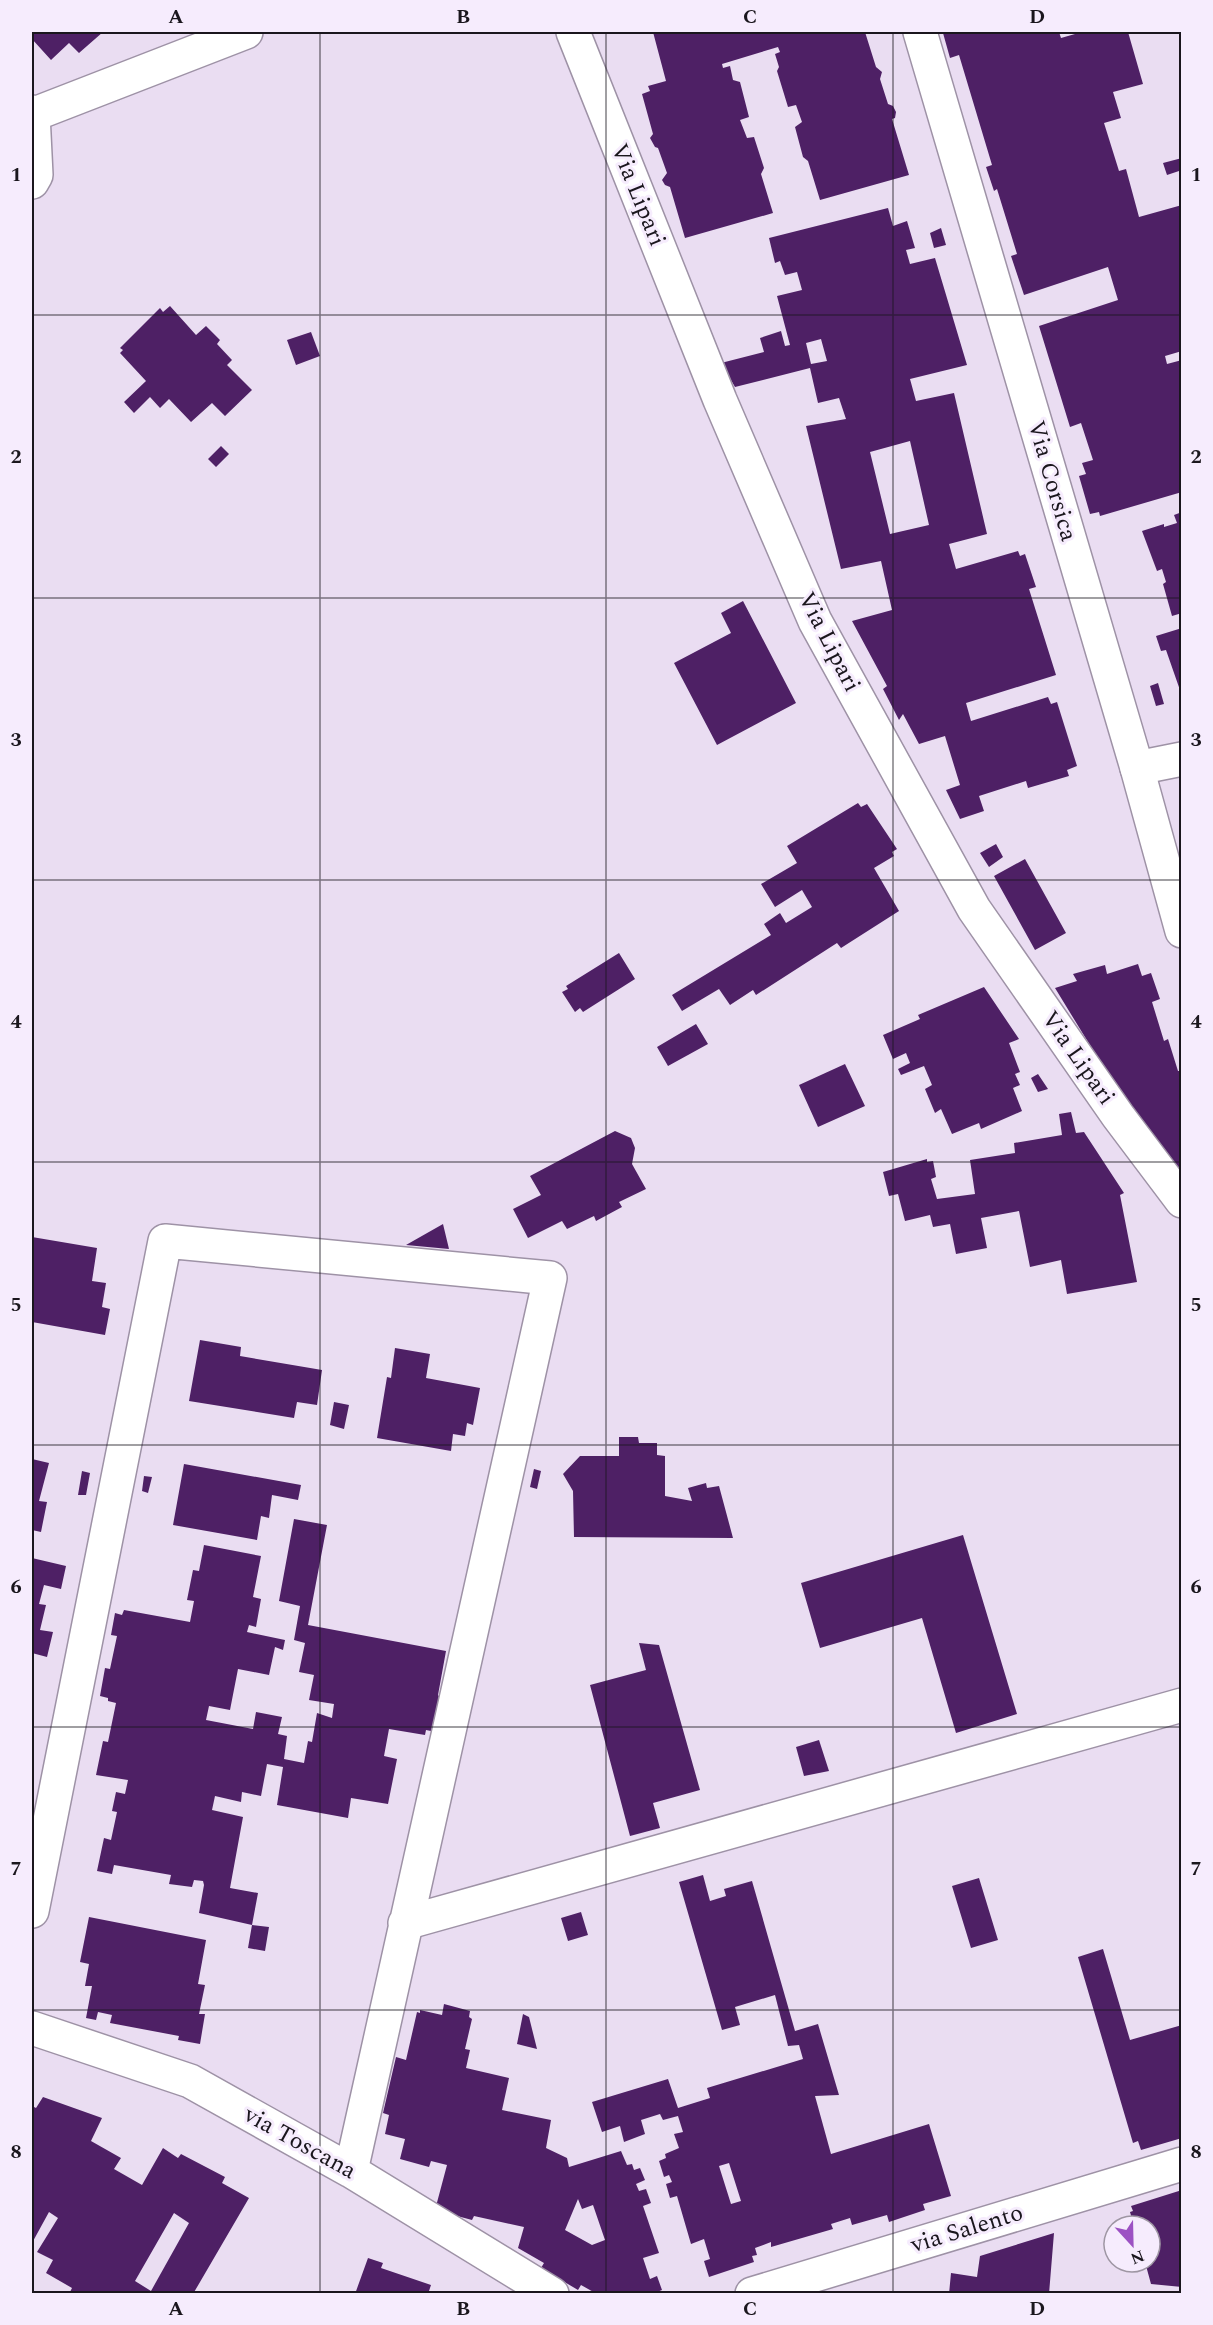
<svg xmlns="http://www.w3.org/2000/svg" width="1213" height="2325" font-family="Spectral,serif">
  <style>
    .building { fill: #4e2065; fill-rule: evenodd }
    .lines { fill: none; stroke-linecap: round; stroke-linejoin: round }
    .minor-casing { stroke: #9e92a6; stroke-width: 36 }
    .secondary-casing { stroke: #9e92a6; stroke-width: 36 }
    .minor { stroke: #fff; stroke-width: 33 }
    .secondary { stroke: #fff; stroke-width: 33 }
    .grid { fill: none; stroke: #1a161d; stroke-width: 1.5; stroke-opacity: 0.55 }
    .labels { text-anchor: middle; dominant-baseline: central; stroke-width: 6; stroke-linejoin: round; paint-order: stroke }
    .street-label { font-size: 24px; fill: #1a161d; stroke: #f6ecfd }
    .neatline { fill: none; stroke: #1a161d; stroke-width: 2 }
    .grid-label { font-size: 20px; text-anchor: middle; font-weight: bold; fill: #1a161d }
  </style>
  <rect width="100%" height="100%" fill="#eaddf2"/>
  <path class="building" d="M 32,32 L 103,32 L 79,53 L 69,43 L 51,60 L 32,39 Z
    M 653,32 L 865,32 L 876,67 L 882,72 L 880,79 L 888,104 L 893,106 L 896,112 L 895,118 L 892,119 L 909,175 L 820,200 L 808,161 L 803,157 L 795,127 L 802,122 L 796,105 L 788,107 L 777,71 L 779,67 L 775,54 L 780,52 L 778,47 L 722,64 L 723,68 L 730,66 L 733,80 L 740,82 L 749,117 L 740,120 L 747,138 L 754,137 L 764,168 L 761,174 L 773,213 L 685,238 L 670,187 L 665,185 L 662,180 L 667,173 L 658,148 L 655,147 L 650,138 L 653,134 L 642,94 L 650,91 L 648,86 L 666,81 Z
    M 948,32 L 1059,32 L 1061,38 L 1082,32 L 1128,32 L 1143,84 L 1113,92 L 1121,118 L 1104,123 L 1119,171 L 1126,169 L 1139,217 L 1182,205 L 1182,351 L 1165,356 L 1167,364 L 1182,360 L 1182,492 L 1100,516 L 1099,512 L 1090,514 L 1079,476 L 1086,474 L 1082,463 L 1093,460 L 1081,423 L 1070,427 L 1039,326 L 1118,300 L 1108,267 L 1024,295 L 1011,256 L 1017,254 L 997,189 L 994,191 L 986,167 L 992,165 L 959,55 L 950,58 L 943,33 Z
    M 1182,158 L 1182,170 L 1167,175 L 1163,163 Z
    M 888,208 L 893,226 L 907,221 L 915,248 L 906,250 L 910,264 L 935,258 L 967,365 L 910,379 L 916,401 L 954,393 L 987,534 L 949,544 L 956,569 L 1018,551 L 1020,556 L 1025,554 L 1036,587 L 1029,589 L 1056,675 L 966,703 L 971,721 L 1048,697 L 1051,704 L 1057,702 L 1077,766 L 1067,770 L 1069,776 L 1028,788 L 1026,781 L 979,796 L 984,811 L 960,819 L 946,790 L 960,785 L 945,736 L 919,744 L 903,714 L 899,720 L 883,689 L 887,686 L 852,621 L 892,610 L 881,561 L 841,569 L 806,426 L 846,419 L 839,398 L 818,403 L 810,368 L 735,387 L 721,363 L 764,352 L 760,338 L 781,331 L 785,346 L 790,345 L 777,296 L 802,290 L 797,272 L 785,275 L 780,261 L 775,263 L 769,238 ZM 821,339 L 827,361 L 811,364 L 806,343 ZM 910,441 L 929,525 L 890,534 L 870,452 Z
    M 941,228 L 946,245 L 934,248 L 930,233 Z
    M 170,306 L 196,335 L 206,326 L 220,340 L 217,344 L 232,360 L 227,365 L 252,390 L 225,416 L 212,403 L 191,422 L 169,399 L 160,408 L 150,397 L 134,413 L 124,402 L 146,381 L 120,353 L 123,350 L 120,348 L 160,308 L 163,312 Z
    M 311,332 L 320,356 L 296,365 L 287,340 Z
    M 221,446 L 229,454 L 216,467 L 208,459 Z
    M 1182,512 L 1182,613 L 1172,616 L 1163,584 L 1166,582 L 1162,569 L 1157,571 L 1142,531 L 1164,524 L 1164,527 L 1177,523 L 1174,515 Z
    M 743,601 L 796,703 L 717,745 L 674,663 L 731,633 L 721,613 Z
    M 1182,628 L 1182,693 L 1181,693 L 1166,650 L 1161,651 L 1156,636 Z
    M 1158,683 L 1164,704 L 1156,706 L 1150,686 Z
    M 858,803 L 861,807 L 867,804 L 897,849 L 892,852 L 894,856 L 874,868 L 899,911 L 841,948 L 837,943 L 756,995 L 753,990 L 730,1005 L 719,989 L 682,1011 L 672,995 L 771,935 L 764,924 L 780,913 L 786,923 L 812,907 L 802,890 L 775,907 L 761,884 L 797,863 L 787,846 Z
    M 996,844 L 1003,857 L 989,867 L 980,853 Z
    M 1025,859 L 1066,933 L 1035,950 L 994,876 Z
    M 619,953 L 635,979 L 583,1012 L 580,1008 L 575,1012 L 562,992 L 568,989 L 566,986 Z
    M 1138,964 L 1142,976 L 1151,973 L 1160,999 L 1152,1002 L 1164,1041 L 1168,1039 L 1178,1071 L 1182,1071 L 1182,1169 L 1168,1173 L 1055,988 L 1077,981 L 1073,974 L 1105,965 L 1107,974 Z
    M 984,987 L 1019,1039 L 1009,1043 L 1020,1072 L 1015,1074 L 1020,1085 L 1013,1088 L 1022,1111 L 981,1129 L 979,1123 L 952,1134 L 941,1109 L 935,1113 L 925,1089 L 932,1085 L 924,1066 L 901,1075 L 898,1069 L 910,1063 L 906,1053 L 893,1059 L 883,1035 L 920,1019 L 918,1015 Z
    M 696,1024 L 708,1044 L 668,1066 L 657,1047 Z
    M 845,1064 L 865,1106 L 818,1127 L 799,1085 Z
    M 1038,1074 L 1048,1089 L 1038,1092 L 1031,1078 Z
    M 1071,1112 L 1076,1133 L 1084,1132 L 1124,1193 L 1120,1195 L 1137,1282 L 1067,1294 L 1061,1260 L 1030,1267 L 1019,1211 L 981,1218 L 987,1248 L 956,1254 L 950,1224 L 933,1227 L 930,1215 L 905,1221 L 898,1194 L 889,1196 L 883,1172 L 927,1159 L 927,1162 L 933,1161 L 936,1177 L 931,1179 L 937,1199 L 975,1194 L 970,1160 L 1015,1153 L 1014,1143 L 1062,1135 L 1059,1114 Z
    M 615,1131 L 631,1138 L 635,1148 L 632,1164 L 646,1189 L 619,1202 L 622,1207 L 596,1221 L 594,1216 L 567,1229 L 562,1221 L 528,1238 L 513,1209 L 541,1195 L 530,1176 Z
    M 443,1224 L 449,1249 L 406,1245 Z
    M 32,1237 L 97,1248 L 92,1281 L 106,1283 L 102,1307 L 110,1309 L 105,1335 L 32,1322 Z
    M 200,1340 L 241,1347 L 240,1356 L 322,1370 L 317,1405 L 297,1402 L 294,1418 L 189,1401 Z
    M 395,1348 L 430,1354 L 426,1378 L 480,1388 L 473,1425 L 467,1423 L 465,1436 L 453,1434 L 451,1451 L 377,1438 L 387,1377 L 391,1378 Z
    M 334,1402 L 349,1405 L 344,1429 L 330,1425 Z
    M 619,1437 L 638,1437 L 639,1443 L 657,1443 L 657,1455 L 665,1456 L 665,1496 L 692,1501 L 688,1488 L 706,1483 L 707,1488 L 719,1486 L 733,1538 L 574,1537 L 573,1491 L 563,1474 L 580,1456 L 619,1456 Z
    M 32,1459 L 49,1463 L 39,1501 L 47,1502 L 41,1532 L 32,1530 Z
    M 184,1464 L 301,1485 L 298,1500 L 272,1495 L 269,1518 L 261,1516 L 257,1540 L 173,1525 Z
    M 534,1469 L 541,1471 L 537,1489 L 530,1487 Z
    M 82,1471 L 90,1473 L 86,1495 L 78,1495 Z
    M 144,1476 L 152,1477 L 148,1493 L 142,1491 Z
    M 294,1519 L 327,1525 L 308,1625 L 446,1651 L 438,1695 L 442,1701 L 436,1732 L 426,1730 L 425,1735 L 389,1729 L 384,1756 L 397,1759 L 388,1804 L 351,1798 L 348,1818 L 277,1805 L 283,1767 L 267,1764 L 261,1796 L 242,1792 L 241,1802 L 215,1796 L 212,1810 L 243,1817 L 230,1888 L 258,1893 L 252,1925 L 199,1913 L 204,1885 L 203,1881 L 194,1880 L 192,1887 L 169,1884 L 171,1875 L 114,1865 L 112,1874 L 97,1871 L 104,1838 L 111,1840 L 117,1812 L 112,1811 L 116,1792 L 125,1794 L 128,1780 L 96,1775 L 103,1741 L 108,1742 L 116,1703 L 108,1701 L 108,1698 L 100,1696 L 105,1668 L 110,1669 L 117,1636 L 111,1635 L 115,1613 L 122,1615 L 124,1610 L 190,1622 L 194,1601 L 187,1600 L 193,1570 L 199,1571 L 204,1545 L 261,1556 L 253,1597 L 261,1599 L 256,1627 L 249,1625 L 247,1632 L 285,1640 L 283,1650 L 275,1647 L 269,1675 L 238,1669 L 230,1710 L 209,1706 L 206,1720 L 253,1729 L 256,1712 L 282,1717 L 278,1734 L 287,1736 L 284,1759 L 304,1763 L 308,1741 L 312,1742 L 317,1713 L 332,1718 L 334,1704 L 309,1700 L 314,1675 L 299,1672 L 305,1643 L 294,1640 L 300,1606 L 279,1601 Z
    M 963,1535 L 1017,1714 L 956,1733 L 922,1618 L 820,1648 L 801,1583 Z
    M 32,1558 L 66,1566 L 61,1589 L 44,1585 L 39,1604 L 46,1605 L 40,1630 L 53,1632 L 47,1657 L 32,1653 Z
    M 639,1643 L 659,1645 L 700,1790 L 653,1803 L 660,1828 L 630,1836 L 590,1685 L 646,1670 Z
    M 819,1740 L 829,1771 L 804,1776 L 796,1747 Z
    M 703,1875 L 710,1901 L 726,1896 L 724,1889 L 752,1881 L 795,2031 L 818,2024 L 839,2095 L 815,2096 L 831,2154 L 929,2124 L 951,2196 L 923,2204 L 925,2210 L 889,2222 L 887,2215 L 852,2225 L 850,2218 L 831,2224 L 833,2229 L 771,2247 L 771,2242 L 755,2248 L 757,2255 L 752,2256 L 754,2262 L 709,2277 L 704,2261 L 710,2259 L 704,2239 L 691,2244 L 677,2196 L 670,2198 L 666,2184 L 672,2182 L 669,2175 L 664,2177 L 659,2161 L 666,2158 L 665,2154 L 679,2148 L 674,2134 L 683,2132 L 678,2116 L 663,2120 L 660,2114 L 641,2120 L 645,2134 L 624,2142 L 620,2126 L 602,2132 L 592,2102 L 668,2079 L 678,2108 L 710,2098 L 707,2088 L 803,2059 L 799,2045 L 788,2046 L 775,1995 L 735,2007 L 740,2025 L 722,2030 L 679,1882 ZM 729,2163 L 741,2201 L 731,2204 L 719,2166 Z
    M 979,1878 L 998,1940 L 971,1948 L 952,1886 Z
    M 581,1912 L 588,1935 L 568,1941 L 561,1918 Z
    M 89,1917 L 206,1940 L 198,1984 L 205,1985 L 199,2014 L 205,2014 L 200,2044 L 178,2040 L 179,2036 L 110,2023 L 112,2015 L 98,2012 L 96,2020 L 86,2018 L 92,1986 L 85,1986 L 89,1964 L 80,1962 Z
    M 252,1925 L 269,1927 L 265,1951 L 248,1948 Z
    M 1103,1949 L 1130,2040 L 1182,2025 L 1182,2138 L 1141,2150 L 1138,2141 L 1133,2143 L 1078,1957 Z
    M 444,2004 L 470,2011 L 469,2017 L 472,2019 L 465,2049 L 470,2050 L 466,2068 L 509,2078 L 502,2110 L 551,2120 L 546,2148 L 567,2158 L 569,2167 L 621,2151 L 627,2165 L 632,2164 L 634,2170 L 640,2168 L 645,2180 L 636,2184 L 639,2191 L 646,2189 L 651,2203 L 643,2206 L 659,2253 L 643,2258 L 650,2279 L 657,2276 L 662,2290 L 652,2294 L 597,2294 L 581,2285 L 578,2290 L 541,2268 L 544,2263 L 518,2248 L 524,2227 L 474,2216 L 472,2220 L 435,2210 L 447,2165 L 431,2161 L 429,2167 L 400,2159 L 405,2139 L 385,2134 L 389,2115 L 383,2113 L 396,2057 L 406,2060 L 417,2012 L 420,2013 L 420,2010 L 442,2015 ZM 578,2199 L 582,2209 L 593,2205 L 605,2240 L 592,2245 L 565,2230 Z
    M 523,2014 L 529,2017 L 537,2049 L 517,2044 Z
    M 43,2097 L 102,2118 L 91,2141 L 121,2158 L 114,2169 L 142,2185 L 163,2148 L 178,2158 L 181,2154 L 225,2177 L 222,2183 L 249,2198 L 193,2294 L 69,2294 L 72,2288 L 46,2273 L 53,2260 L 37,2252 L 58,2218 L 49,2212 L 32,2243 L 32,2106 L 36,2108 ZM 174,2213 L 189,2223 L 151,2291 L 135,2281 Z
    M 1182,2190 L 1182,2287 L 1151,2284 L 1145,2262 L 1150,2262 L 1150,2226 L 1134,2226 L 1130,2212 L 1133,2211 L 1131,2206 Z
    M 1054,2233 L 1049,2294 L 949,2294 L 951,2273 L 977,2277 L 980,2256 Z
    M 368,2258 L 383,2263 L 381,2268 L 431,2285 L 428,2294 L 355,2294 Z"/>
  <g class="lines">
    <g class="minor-casing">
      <path id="minor" d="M 573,32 L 720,400 L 815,621 L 974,909 L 1118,1116 L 1182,1201
        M 32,112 L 33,114 L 36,175 L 32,182
        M 32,115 L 246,32
        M 1137,768 L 1182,759
        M 32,1911 L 165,1241 L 550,1278 L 351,2171
        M 405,1923 L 1182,1705
        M 32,2028 L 190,2081 L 351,2171 L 552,2294
        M 752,2294 L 1182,2164"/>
    </g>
    <g class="secondary-casing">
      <path id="secondary" d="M 920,32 L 1137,768 L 1182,931"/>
    </g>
    <use href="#minor" class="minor"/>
    <use href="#secondary" class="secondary"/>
  </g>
  <path class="grid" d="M 320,32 L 320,2294M 606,32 L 606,2294M 893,32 L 893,2294M 32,315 L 1182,315M 32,598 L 1182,598M 32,880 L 1182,880M 32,1162 L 1182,1162M 32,1445 L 1182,1445M 32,1727 L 1182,1727M 32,2010 L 1182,2010"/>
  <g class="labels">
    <g class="street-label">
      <text transform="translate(638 195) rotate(68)">Via Lipari</text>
      <text transform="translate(1052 481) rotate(74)">Via Corsica</text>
      <text transform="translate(829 642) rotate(63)">Via Lipari</text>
      <text transform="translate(1078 1058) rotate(55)">Via Lipari</text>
      <text transform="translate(300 2143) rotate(29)">via Toscana</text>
      <text transform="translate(967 2229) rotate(-17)">via Salento</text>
    </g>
  </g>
  <rect width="1213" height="2325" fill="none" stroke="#f6ecfd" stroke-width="66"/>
  <g transform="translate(1132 2244) rotate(158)"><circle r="28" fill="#f6ecfd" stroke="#9e96a3" stroke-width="1.5"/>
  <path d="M0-4.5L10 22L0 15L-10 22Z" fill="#9c51c3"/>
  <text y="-9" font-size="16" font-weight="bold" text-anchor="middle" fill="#1a161d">N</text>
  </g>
  <rect x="33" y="33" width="1147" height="2259" class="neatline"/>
  <g class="grid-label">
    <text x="176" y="23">A</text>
    <text x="463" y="23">B</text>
    <text x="750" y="23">C</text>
    <text x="1037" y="23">D</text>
    <text x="16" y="181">1</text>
    <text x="1196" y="181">1</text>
    <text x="16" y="463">2</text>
    <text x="1196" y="463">2</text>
    <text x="16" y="746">3</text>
    <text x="1196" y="746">3</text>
    <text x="16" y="1028">4</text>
    <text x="1196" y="1028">4</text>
    <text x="16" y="1311">5</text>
    <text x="1196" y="1311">5</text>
    <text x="16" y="1593">6</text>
    <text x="1196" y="1593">6</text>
    <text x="16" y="1875">7</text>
    <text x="1196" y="1875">7</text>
    <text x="16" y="2158">8</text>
    <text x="1196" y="2158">8</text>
    <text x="176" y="2315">A</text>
    <text x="463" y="2315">B</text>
    <text x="750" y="2315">C</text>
    <text x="1037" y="2315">D</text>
  </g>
</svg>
